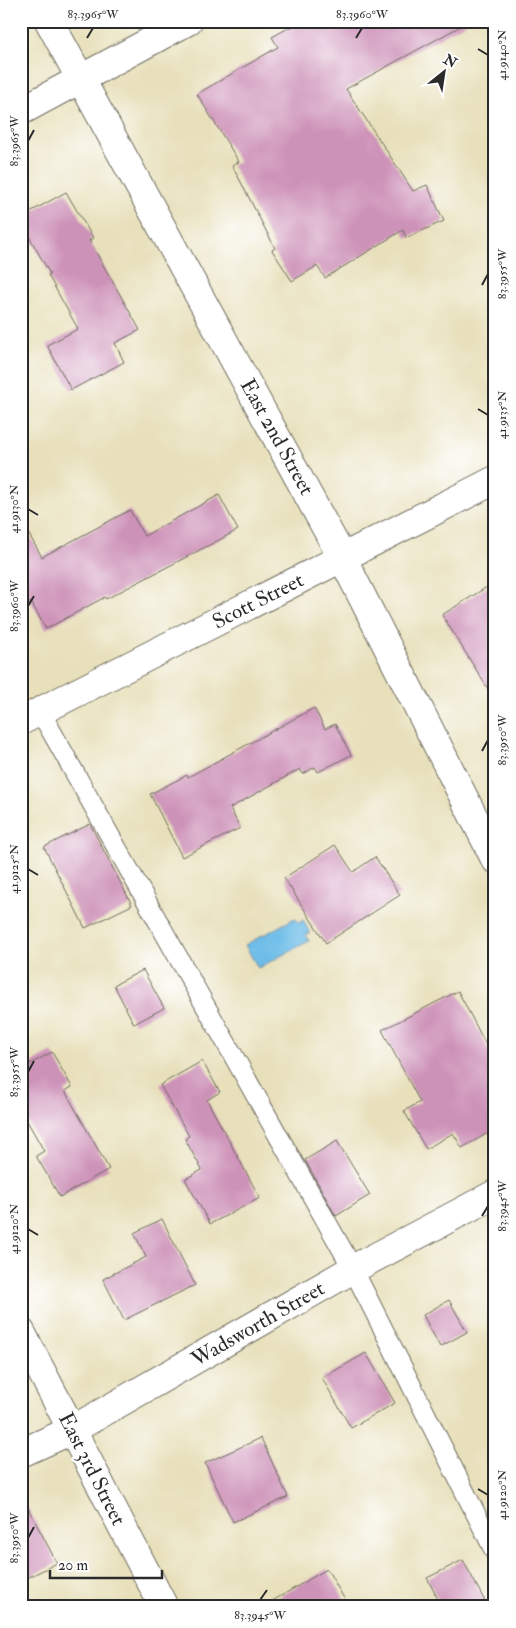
<svg xmlns="http://www.w3.org/2000/svg" width="516" height="1628" font-family="'IM FELL Double Pica',serif">
  <style>
    .water { fill: #6ebde8; stroke: #4c748a }
    .building { fill: #cd92b8 }
    .lines { fill: none; stroke-linecap: round; stroke-linejoin: round }
    .service-casing { stroke: #6d6a5d; stroke-width: 21 }
    .minor-casing { stroke: #6d6a5d; stroke-width: 30 }
    .service { stroke: #fff; stroke-width: 19 }
    .minor { stroke: #fff; stroke-width: 28 }
    .ticks { fill: none; stroke: #2b2b2b; stroke-width: 2 }
    .labels { text-anchor: middle; dominant-baseline: central; stroke-width: 4.5; stroke-linejoin: round; paint-order: stroke }
    .street-label { font-size: 21px; fill: #2b2b2b; stroke: #fff }
    .neatline { fill: none; stroke: #2b2b2b; stroke-width: 2 }
    .ticks-label { font-size: 12px; text-anchor: middle; fill: #2b2b2b }
  </style>
  <rect width="100%" height="100%" fill="#fff"/>
  <filter id="ink" filterUnits="userSpaceOnUse"><feTurbulence type="fractalNoise" baseFrequency=".02" numOctaves="2"/><feDisplacementMap in="SourceGraphic" scale="10" xChannelSelector="R" yChannelSelector="G"/><feConvolveMatrix kernelMatrix="1 2 1 2 8 2 1 2 1" color-interpolation-filters="sRGB"/></filter>
  <filter id="wash" filterUnits="userSpaceOnUse"><feTurbulence type="fractalNoise" baseFrequency=".0096" numOctaves="4" result="noise"/><feDisplacementMap in="SourceGraphic" scale="20" xChannelSelector="R" yChannelSelector="G"/><feGaussianBlur stdDeviation="1.12" result="paint"/><feColorMatrix in="noise" values="0 0 0 0 0 0 0 0 0 0 0 0 0 0 0 0 0 1.4 0 .05"/><feComposite in="paint" operator="in"/></filter>
  <g filter="url(#wash)">
    <rect width="100%" height="100%" fill="#e8e0bb"/>
    <path class="water" d="M 295,918 L 299,923 L 303,920 L 310,933 L 305,935 L 309,941 L 258,968 L 245,945 Z"/>
    <g id="blocks">
      <path class="building" d="M 301,21 L 470,21 L 346,89 L 413,191 L 427,185 L 444,221 L 406,238 L 403,230 L 325,278 L 317,266 L 292,281 L 272,250 L 275,248 L 232,165 L 239,162 L 197,94 L 278,47 L 272,37 Z
        M 66,192 L 93,238 L 89,240 L 140,330 L 115,343 L 124,362 L 71,390 L 47,345 L 78,329 L 48,275 L 50,274 L 21,222 L 21,217 Z
        M 219,495 L 238,530 L 106,599 L 105,597 L 46,629 L 31,602 L 21,608 L 21,521 L 42,557 L 130,510 L 144,536 Z
        M 495,582 L 495,700 L 442,615 Z
        M 314,708 L 325,729 L 335,724 L 351,755 L 318,772 L 315,767 L 303,774 L 300,769 L 230,808 L 240,828 L 182,857 L 150,794 L 187,775 L 188,777 Z
        M 90,824 L 132,905 L 85,928 L 44,847 Z
        M 335,845 L 353,872 L 375,857 L 400,895 L 326,943 L 284,878 Z
        M 143,970 L 164,1008 L 134,1024 L 114,985 Z
        M 458,991 L 495,1062 L 495,1129 L 462,1148 L 453,1133 L 426,1149 L 404,1111 L 420,1102 L 382,1030 Z
        M 52,1052 L 72,1087 L 65,1091 L 109,1169 L 60,1197 L 36,1156 L 44,1151 L 21,1110 L 21,1069 Z
        M 202,1061 L 220,1092 L 207,1100 L 260,1198 L 210,1224 L 185,1179 L 202,1170 L 185,1139 L 189,1136 L 160,1085 Z
        M 337,1141 L 370,1195 L 336,1216 L 305,1160 Z
        M 162,1219 L 195,1285 L 124,1320 L 103,1279 L 146,1257 L 134,1233 Z
        M 449,1300 L 467,1332 L 440,1347 L 423,1315 Z
        M 366,1353 L 395,1403 L 351,1428 L 322,1378 Z
        M 261,1438 L 288,1497 L 233,1522 L 205,1463 Z
        M 21,1495 L 57,1563 L 21,1581 Z
        M 463,1560 L 488,1607 L 442,1607 L 427,1578 Z
        M 327,1569 L 349,1607 L 262,1607 Z"/>
    </g>
  </g>
  <g filter="url(#ink)">
    <use href="#blocks" fill-opacity="0" stroke="#6d6a5d" stroke-width="1"/>
    <g class="lines">
      <g class="service-casing">
        <path id="service" d="M 40,711 L 353,1269 L 495,1552"/>
      </g>
      <g class="minor-casing">
        <path id="minor" d="M 49,21 L 343,559 L 495,859
          M 21,111 L 188,21
          M 21,721 L 495,480
          M 21,1332 L 164,1607
          M 21,1453 L 72,1430 L 353,1269 L 495,1194"/>
      </g>
      <use href="#service" class="service"/>
      <use href="#minor" class="minor"/>
    </g>
  </g>
  <path class="ticks" d="M 87,38 L 93,28M 356,38 L 362,28M 478,49 L 488,55M 28,141 L 34,130M 482,285 L 488,274M 478,409 L 488,415M 28,509 L 38,515M 28,606 L 34,596M 482,751 L 488,740M 28,869 L 38,875M 28,1072 L 34,1061M 482,1216 L 488,1206M 28,1229 L 38,1235M 478,1489 L 488,1495M 28,1538 L 34,1527M 260,1600 L 267,1590"/>
  <g class="labels">
    <g class="street-label">
      <text transform="translate(277 437) rotate(61)">East 2nd Street</text>
      <text transform="translate(258 601) rotate(-27)">Scott Street</text>
      <text transform="translate(258 1324) rotate(-30)">Wadsworth Street</text>
      <text transform="translate(92 1469) rotate(63)">East 3rd Street</text>
    </g>
  </g>
  <rect width="516" height="1628" fill="none" stroke="#fff" stroke-width="55"/>
  <g transform="translate(444 72) rotate(30)" stroke="#ffffff" stroke-width="4" paint-order="stroke">
  <path d="M0-4L9 19L0 12L-9 19Z" fill="#2b2b2b"/>
  <text y="-8" font-size="14" font-weight="bold" text-anchor="middle" fill="#2b2b2b">N</text>
  </g>
  <path d="M50 1570v8h112v-8" fill="none" stroke="#2b2b2b" stroke-width="2.5"/>
  <text x="58" y="1570" font-size="15" fill="#2b2b2b" stroke="#ffffff" stroke-width="4" paint-order="stroke">20 m</text>
  <rect x="28" y="28" width="460" height="1572" class="neatline"/>
  <g class="ticks-label">
    <text x="93" y="18">83.3965°W</text>
    <text x="362" y="18">83.3960°W</text>
    <text transform="translate(502 55) rotate(-90)" y="4">41.9140°N</text>
    <text transform="translate(14 141) rotate(-90)" y="4">83.3965°W</text>
    <text transform="translate(502 274) rotate(-90)" y="4">83.3955°W</text>
    <text transform="translate(502 415) rotate(-90)" y="4">41.9135°N</text>
    <text transform="translate(14 509) rotate(-90)" y="4">41.9130°N</text>
    <text transform="translate(14 606) rotate(-90)" y="4">83.3960°W</text>
    <text transform="translate(502 740) rotate(-90)" y="4">83.3950°W</text>
    <text transform="translate(14 869) rotate(-90)" y="4">41.9125°N</text>
    <text transform="translate(14 1072) rotate(-90)" y="4">83.3955°W</text>
    <text transform="translate(502 1206) rotate(-90)" y="4">83.3945°W</text>
    <text transform="translate(14 1229) rotate(-90)" y="4">41.9120°N</text>
    <text transform="translate(502 1495) rotate(-90)" y="4">41.9120°N</text>
    <text transform="translate(14 1538) rotate(-90)" y="4">83.3950°W</text>
    <text x="260" y="1619">83.3945°W</text>
  </g>
</svg>
